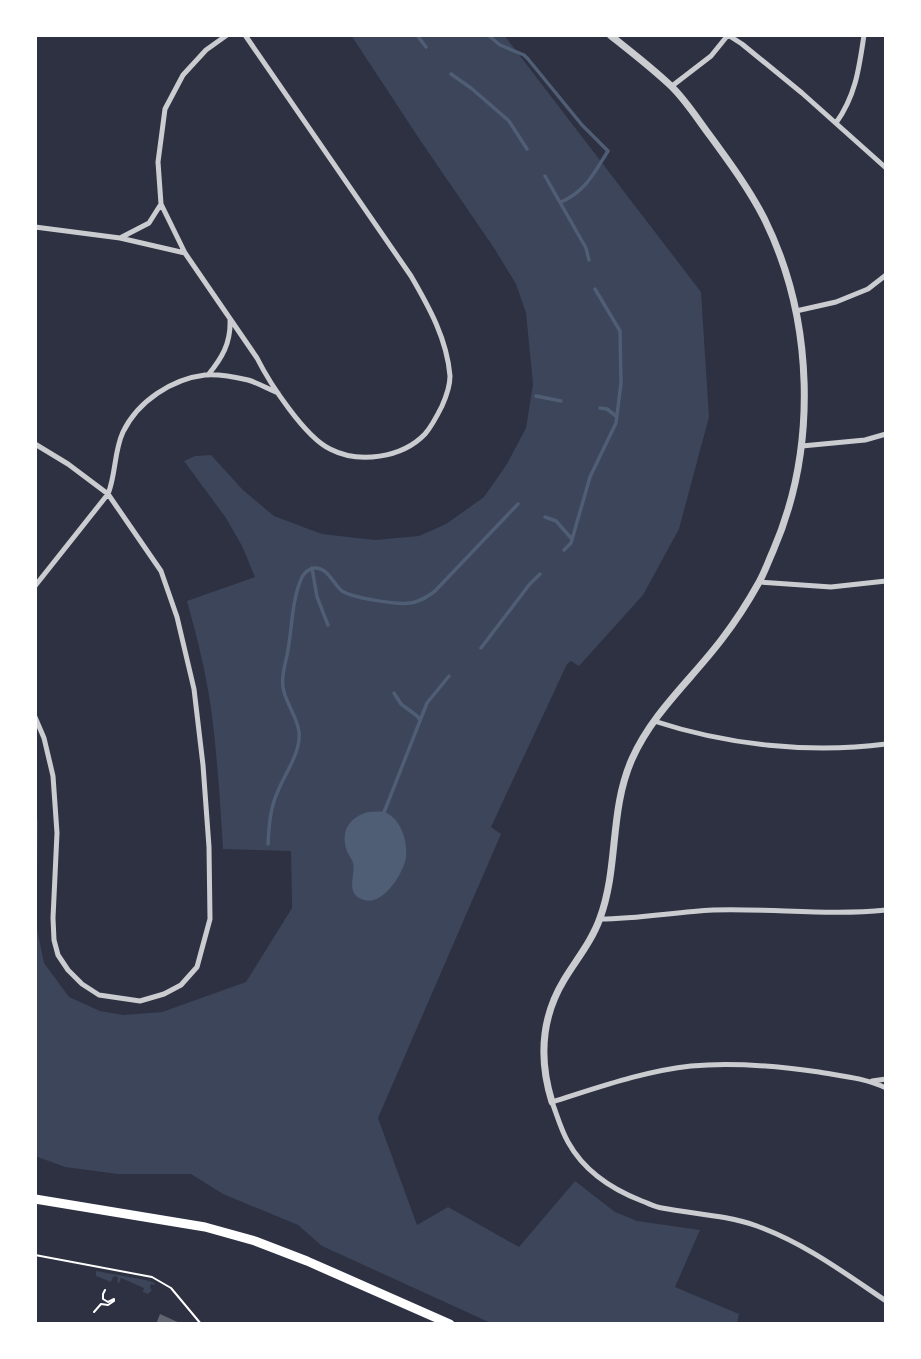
<svg xmlns="http://www.w3.org/2000/svg" width="921" height="1359" font-family="Helvetica,sans-serif">
  <style>
    .green { fill: #3c4559 }
    .water { fill: #4f5d75 }
    .lines { fill: none; stroke-linecap: round; stroke-linejoin: round }
    .stream { stroke: #4f5d75; stroke-width: 3.5 }
    .building { fill: #626471 }
    .path { stroke: #fff; stroke-width: 2 }
    .minor { stroke: #caccd0; stroke-width: 5 }
    .tertiary { stroke: #caccd0; stroke-width: 7 }
    .trunk { stroke: #fff; stroke-width: 9 }
  </style>
  <rect width="100%" height="100%" fill="#2d3142"/>
  <path class="green" d="M 351,35 L 504,35 L 701,292 L 709,417 L 679,529 L 643,595 L 579,666 L 571,661 L 567,664 L 491,827 L 501,834 L 378,1118 L 417,1225 L 448,1207 L 519,1247 L 575,1181 L 615,1212 L 637,1221 L 700,1230 L 675,1287 L 739,1314 L 737,1324 L 493,1324 L 322,1246 L 298,1225 L 223,1194 L 191,1174 L 118,1174 L 65,1167 L 35,1156 L 35,808 L 38,822 L 36,924 L 44,963 L 69,997 L 100,1011 L 123,1015 L 162,1012 L 246,982 L 292,908 L 291,851 L 223,849 C 220,800 217,750 210,702 C 205,668 196,634 187,601 L 255,577 L 242,546 L 226,518 L 184,461 L 195,456 L 211,455 L 243,490 L 274,516 L 322,534 L 375,540 L 419,536 L 446,524 L 484,497 L 507,464 L 526,428 L 533,384 L 526,313 L 516,284 L 494,248 L 418,137 Z
    M 96,1271 L 146,1280 L 155,1283 L 154,1285 L 151,1284 L 150,1288 L 152,1290 L 148,1294 L 143,1292 L 144,1288 L 121,1278 L 119,1283 L 117,1282 L 118,1278 L 116,1276 L 113,1277 L 111,1282 L 96,1276 Z"/>
  <path class="water" d="M 368,812 C 372,812 379,811 384,812 C 401,818 408,841 406,858 C 403,874 383,906 364,900 C 344,894 356,876 353,863 C 352,858 347,854 346,848 C 341,830 350,817 368,812 Z"/>
  <g class="lines">
    <path class="stream" d="M 417,35 L 426,47
      M 488,35 L 500,45 L 524,55 L 528,59 L 582,125 L 608,151 C 594,173 586,191 561,202
      M 451,74 L 471,88 L 509,121 L 527,149
      M 545,176 L 586,248 L 589,260
      M 536,396 L 561,401
      M 600,408 L 607,409 L 616,416
      M 545,517 L 556,521 L 572,539
      M 564,550 L 571,543 L 590,477 L 616,423 L 621,383 L 620,331 L 595,289
      M 312,568 L 317,597 L 328,625
      M 481,648 L 529,585 L 540,574
      M 394,693 L 401,704 L 417,716 L 420,720
      M 383,815 L 427,703 L 449,676
      M 268,844 C 269,826 270,808 278,791 C 285,773 301,753 299,732 C 297,715 285,703 283,687 C 281,674 286,663 288,650 C 292,627 292,599 302,577 C 305,572 309,569 314,568 C 328,567 333,584 342,591 C 353,598 397,605 410,603 C 420,602 426,597 434,592 L 518,504"/>
  </g>
  <path class="building" d="M 160,1314 L 182,1324 L 156,1324 Z"/>
  <g class="lines">
    <path class="path" d="M 35,1255 L 152,1277 L 171,1288 L 201,1324
      M 94,1312 L 101,1304 L 108,1305 L 114,1301 L 114,1299 L 108,1302 L 103,1299 L 103,1294 L 105,1290"/>
    <path class="minor" d="M 728,35 L 742,44 L 802,93 L 886,168
      M 672,86 L 711,56 L 728,35
      M 836,123 C 856,95 859,68 864,35
      M 35,227 L 120,238 L 185,253 L 257,358 C 270,384 305,437 330,449 C 359,464 402,458 425,434 C 432,426 437,416 442,406 C 446,397 450,386 450,376 C 447,339 429,307 411,276 L 245,35
      M 120,238 L 149,223 L 161,204
      M 185,253 L 161,204 L 158,162 L 165,109 L 183,75 L 206,50 L 227,35
      M 796,311 L 836,302 L 868,289 L 886,275
      M 208,375 C 222,358 231,343 230,320
      M 35,444 L 68,464 L 108,494 L 161,571 L 177,617 L 194,689 L 203,765 L 209,847 L 210,919 L 197,967 L 181,985 L 164,994 L 140,1001 L 99,995 L 82,984 L 68,970 L 58,955 L 54,940 L 53,918 L 57,833 L 53,776 L 44,738 L 35,717
      M 802,446 L 865,440 L 886,434
      M 760,582 L 831,587 L 886,581
      M 35,586 L 108,494 C 116,474 114,451 123,432 C 138,401 172,379 205,375 C 218,374 235,377 248,380 C 258,383 268,389 278,393
      M 654,721 C 727,745 810,754 886,744
      M 600,919 C 638,919 675,912 713,910 C 771,908 829,916 886,910
      M 872,1081 L 886,1079
      M 886,1088 C 865,1078 842,1076 819,1072 C 777,1066 733,1062 691,1066 C 644,1071 597,1088 552,1102 C 557,1115 561,1130 568,1142 C 584,1171 611,1189 642,1201 C 648,1203 655,1207 662,1208 C 693,1214 726,1215 757,1226 C 806,1244 843,1272 886,1301"/>
    <path class="tertiary" d="M 552,1102 C 539,1060 541,1018 564,980 C 576,960 592,941 600,918 C 619,866 609,811 632,759 C 653,712 691,680 722,639 C 735,622 748,602 758,584 C 764,574 768,562 773,551 C 818,447 814,319 764,218 C 749,189 730,163 711,137 C 698,120 686,100 670,85 C 651,67 630,51 610,35"/>
    <path class="trunk" d="M 35,1199 L 205,1227 L 255,1241 L 307,1261 L 450,1324"/>
  </g>
  <rect width="921" height="1359" fill="none" stroke="#ffffff" stroke-width="74"/>
</svg>
